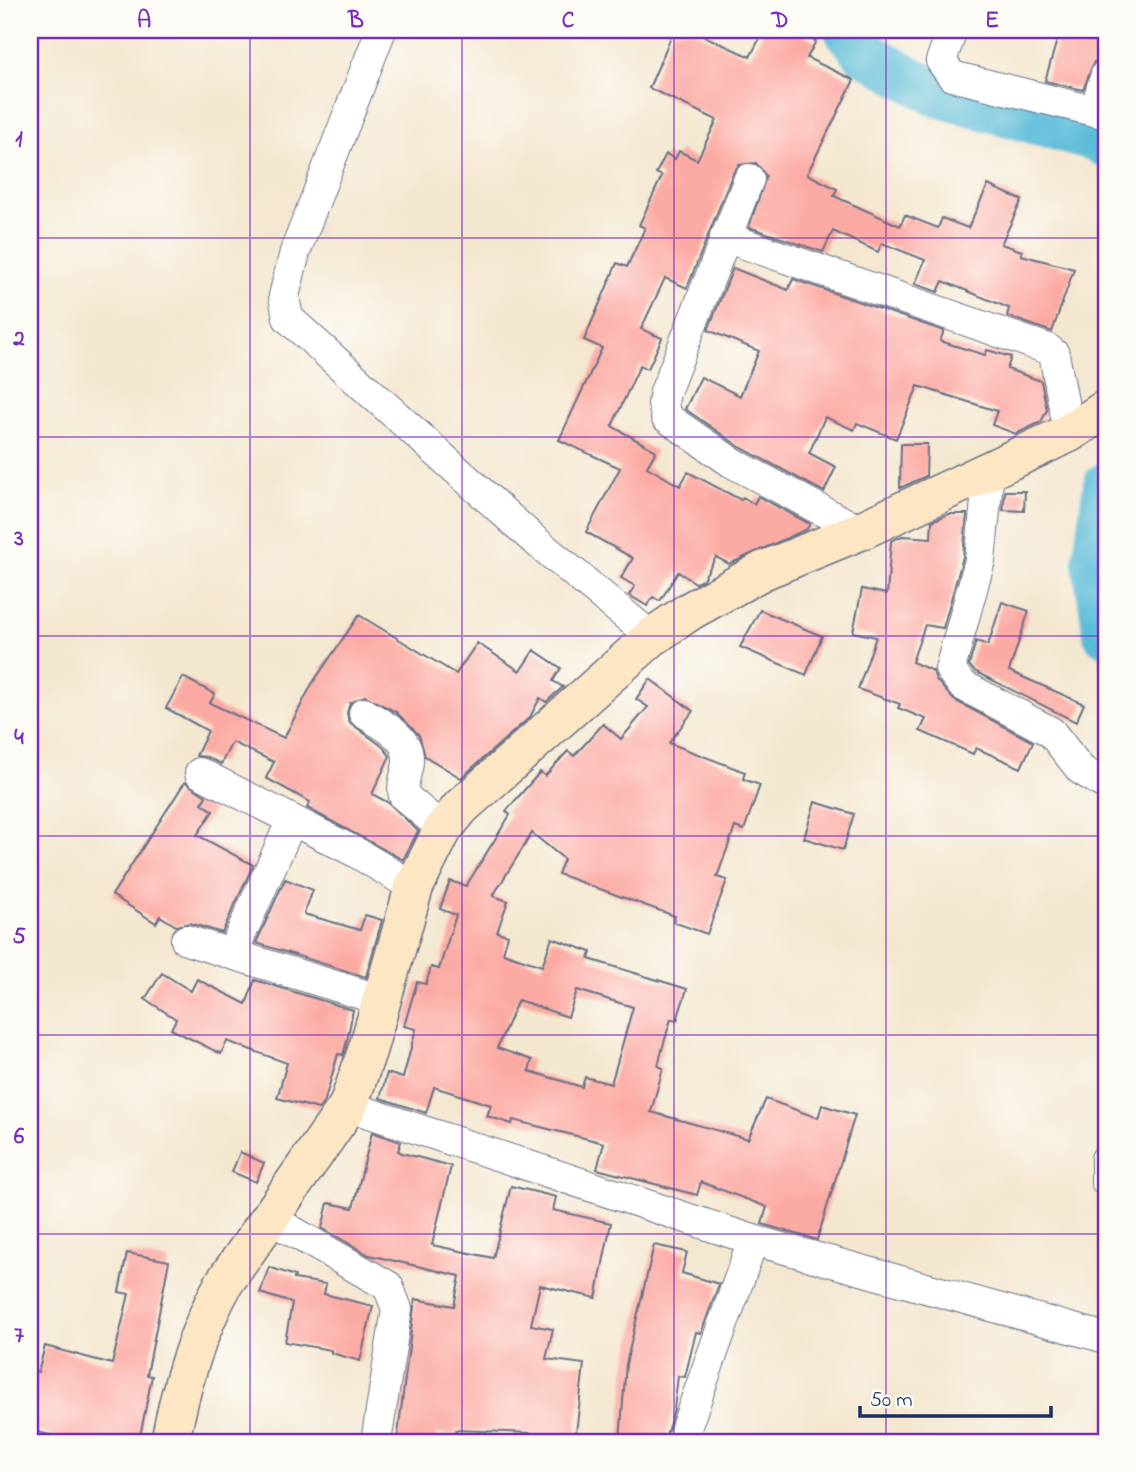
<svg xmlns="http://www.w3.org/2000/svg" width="1136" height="1472" font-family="'Indie Flower',sans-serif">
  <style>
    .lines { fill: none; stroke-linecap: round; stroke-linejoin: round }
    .river { stroke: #5abbd8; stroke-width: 46 }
    .building { fill: #fcaba4; fill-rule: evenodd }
    .street-casing { stroke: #676f86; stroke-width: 32 }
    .secondary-casing { stroke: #676f86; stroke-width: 41 }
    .street { stroke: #fff; stroke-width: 30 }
    .secondary { stroke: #fce6c4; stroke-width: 38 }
    .grid { fill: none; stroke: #7b2cbf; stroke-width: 2; stroke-opacity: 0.55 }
    .neatline { fill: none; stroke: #7b2cbf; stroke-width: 2.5 }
    .grid-label { font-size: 23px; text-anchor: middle; font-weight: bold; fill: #7b2cbf }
  </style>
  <rect width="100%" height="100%" fill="#fdfcf7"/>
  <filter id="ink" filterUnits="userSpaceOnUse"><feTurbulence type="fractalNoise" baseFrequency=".0143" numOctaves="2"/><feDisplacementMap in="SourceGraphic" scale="14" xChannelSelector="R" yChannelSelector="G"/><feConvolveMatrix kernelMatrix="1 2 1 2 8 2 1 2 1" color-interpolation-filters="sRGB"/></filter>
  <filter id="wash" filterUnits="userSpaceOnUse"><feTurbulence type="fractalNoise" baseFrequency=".00686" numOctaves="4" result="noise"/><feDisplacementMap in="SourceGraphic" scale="28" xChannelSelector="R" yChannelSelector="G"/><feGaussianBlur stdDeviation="1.57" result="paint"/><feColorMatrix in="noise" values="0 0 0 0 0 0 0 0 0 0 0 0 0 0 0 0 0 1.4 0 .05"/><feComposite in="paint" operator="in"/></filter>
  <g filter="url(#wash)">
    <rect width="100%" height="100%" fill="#f4e7d0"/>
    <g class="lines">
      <path class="river" d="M 847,30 L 865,53 L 937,94 L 1094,138 L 1106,145
        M 1106,485 L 1095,563 L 1106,634"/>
    </g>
    <g id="blocks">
      <path class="building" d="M 674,30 L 691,30 L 750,57 L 764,30 L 794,30 L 816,41 L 807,58 L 854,80 L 807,174 L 837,189 L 834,196 L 900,226 L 905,215 L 938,228 L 942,218 L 968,228 L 988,185 L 1022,200 L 1001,244 L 1022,251 L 1021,255 L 1074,269 L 1052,332 L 1007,316 L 1009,308 L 943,281 L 938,292 L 915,284 L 925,260 L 882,243 L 878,252 L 833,231 L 823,252 L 749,227 L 766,176 L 756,163 L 739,165 L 733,173 L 687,288 L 665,278 L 641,329 L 662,338 L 648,369 L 640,365 L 612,426 L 656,451 L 647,467 L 680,486 L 688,472 L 741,500 L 743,497 L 754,504 L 758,496 L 810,524 L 807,529 L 729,564 L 716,557 L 703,579 L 696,583 L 678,572 L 660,601 L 653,597 L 647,606 L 629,595 L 635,586 L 621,578 L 633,558 L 586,532 L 620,468 L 559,440 L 602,348 L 584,340 L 617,263 L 627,267 L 645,228 L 639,225 L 662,176 L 656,173 L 666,154 L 675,159 L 679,151 L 697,160 L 717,120 L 649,88 Z
        M 1060,30 L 1106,30 L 1105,57 L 1094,62 L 1083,90 L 1045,81 Z
        M 733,268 L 788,290 L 793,279 L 944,331 L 940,341 L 985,355 L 987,350 L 1011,357 L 1007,369 L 1041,381 L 1047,410 L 1041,422 L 1016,434 L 992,425 L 997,411 L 918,386 L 896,439 L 857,423 L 854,430 L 825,417 L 809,453 L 836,467 L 824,492 L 740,447 L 685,409 L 701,377 L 740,396 L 759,351 L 708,330 Z
        M 901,444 L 927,444 L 926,476 L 900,488 Z
        M 1005,491 L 1025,491 L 1024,511 L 1003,510 Z
        M 949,514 L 967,514 L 963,557 L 943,628 L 925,625 L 912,662 L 933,671 L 936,680 L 954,700 L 1033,742 L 1021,768 L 976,748 L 973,754 L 920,731 L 926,719 L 898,708 L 900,704 L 858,689 L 876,637 L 853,632 L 862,589 L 887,594 L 891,541 L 902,536 L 931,538 L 932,521 Z
        M 1002,602 L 1029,611 L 1009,671 L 1084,704 L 1076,722 L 974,671 L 969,665 L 976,641 L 988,645 Z
        M 760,610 L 822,636 L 806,675 L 740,647 Z
        M 359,615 L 456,674 L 477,643 L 520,671 L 534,650 L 561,668 L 553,681 L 563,687 L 546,702 L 540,698 L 530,717 L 461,778 L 425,756 L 419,735 L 396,712 L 365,696 L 350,703 L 347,713 L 349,722 L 382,746 L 390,756 L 372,794 L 389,803 L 418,831 L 403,860 L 307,808 L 310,802 L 266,778 L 274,762 L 232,742 L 221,764 L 207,757 L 196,756 L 208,731 L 166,708 L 183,677 L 215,694 L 210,703 L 284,738 L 312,684 Z
        M 650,679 L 693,711 L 669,743 L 745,772 L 743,779 L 760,785 L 744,830 L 735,827 L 717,877 L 727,880 L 707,934 L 673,922 L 675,916 L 558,874 L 564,859 L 532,833 L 493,896 L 508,901 L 497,932 L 508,935 L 503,953 L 542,966 L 552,938 L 591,952 L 589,959 L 687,989 L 677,1020 L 671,1019 L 663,1046 L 658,1066 L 663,1068 L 651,1112 L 748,1139 L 766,1099 L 818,1118 L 822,1105 L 855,1115 L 817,1240 L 762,1224 L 767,1207 L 701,1182 L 697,1195 L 597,1169 L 604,1143 L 513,1120 L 512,1124 L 487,1116 L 491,1105 L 434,1087 L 426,1113 L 380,1098 L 387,1073 L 403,1078 L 416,1029 L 404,1026 L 417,982 L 426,984 L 431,967 L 439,969 L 456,915 L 440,909 L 450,881 L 466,886 L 510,815 L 506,811 L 540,772 L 545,776 L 568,751 L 574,756 L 603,724 L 621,739 L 648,707 L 636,699 ZM 577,990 L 633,1007 L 611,1084 L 585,1077 L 582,1087 L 529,1071 L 532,1060 L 497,1048 L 518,1000 L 568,1017 Z
        M 185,782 L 206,796 L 202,803 L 213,811 L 197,835 L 253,865 L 222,933 L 190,923 L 176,926 L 160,916 L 156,923 L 112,895 Z
        M 815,802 L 854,814 L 843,850 L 804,838 Z
        M 285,879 L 313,890 L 304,914 L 360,930 L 365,915 L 382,920 L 366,977 L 256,943 Z
        M 162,973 L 191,991 L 197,979 L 246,1004 L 255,980 L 353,1010 L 347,1041 L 343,1055 L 338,1054 L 325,1100 L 319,1109 L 277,1098 L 287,1063 L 227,1041 L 221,1054 L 171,1029 L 176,1019 L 145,999 Z
        M 372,1132 L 401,1142 L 398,1151 L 402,1153 L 451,1166 L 432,1245 L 493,1258 L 511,1186 L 556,1197 L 553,1210 L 611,1223 L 596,1298 L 540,1285 L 531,1325 L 553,1329 L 546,1359 L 584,1364 L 575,1442 L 530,1442 L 531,1433 L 456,1430 L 456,1435 L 437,1434 L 436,1442 L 397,1442 L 415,1299 L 454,1306 L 460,1276 L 369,1255 L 322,1228 L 328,1203 L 353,1208 Z
        M 240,1152 L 264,1163 L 256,1182 L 232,1172 Z
        M 654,1245 L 687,1252 L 682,1273 L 719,1284 L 701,1333 L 696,1332 L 685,1377 L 678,1376 L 674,1409 L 664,1442 L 620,1440 L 626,1364 Z
        M 127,1253 L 169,1261 L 147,1375 L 152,1376 L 139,1442 L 77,1442 L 30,1430 L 30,1370 L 38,1372 L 45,1346 L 112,1364 L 129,1294 L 119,1292 Z
        M 269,1267 L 295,1276 L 294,1279 L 326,1284 L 324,1294 L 373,1306 L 360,1361 L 331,1353 L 331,1350 L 285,1342 L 292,1303 L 260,1293 Z"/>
    </g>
  </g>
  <g filter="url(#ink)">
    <use href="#blocks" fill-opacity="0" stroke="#676f86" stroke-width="2"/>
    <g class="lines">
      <g class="street-casing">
        <path id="street" d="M 381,30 L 295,252 L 284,296 L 288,318 L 532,538 L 652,637
          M 952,30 L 941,61 L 952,76 L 1106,114
          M 1095,110 L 1106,74
          M 749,179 L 665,392 L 663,404 L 666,417 L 731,462 L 860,531
          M 725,237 L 1048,349 L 1054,354 L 1069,433
          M 989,471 L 980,560 L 950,669 L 962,685 L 1051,732 L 1081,770 L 1106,785
          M 364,713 C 382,725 410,736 408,762 C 407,774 401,783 404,796 L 443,829
          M 200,773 L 357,853 L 414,887
          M 186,940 L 381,1000
          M 232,954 L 292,820
          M 348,1106 L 753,1240 L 1106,1338
          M 1106,1159 L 1106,1181
          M 271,1219 L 388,1286 L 397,1309 L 376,1442
          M 681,1442 L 753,1240"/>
      </g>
      <g class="secondary-casing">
        <path id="secondary" d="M 170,1442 C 181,1385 196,1334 224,1283 L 348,1106 L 368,1048 L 414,887 L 443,829 L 461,807 L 652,637 L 690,611 L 762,571 L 860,531 L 1069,433 L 1106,409"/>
      </g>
      <use href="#street" class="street"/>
      <use href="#secondary" class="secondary"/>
    </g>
  </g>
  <path class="grid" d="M 250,30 L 250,1442M 462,30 L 462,1442M 674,30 L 674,1442M 886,30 L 886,1442M 30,238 L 1106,238M 30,437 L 1106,437M 30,636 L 1106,636M 30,836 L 1106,836M 30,1035 L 1106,1035M 30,1234 L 1106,1234"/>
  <rect width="1136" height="1472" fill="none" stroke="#fdfcf7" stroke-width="77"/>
  <path d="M860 1406v10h191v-10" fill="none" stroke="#1b2f5e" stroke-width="3.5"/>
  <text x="870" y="1406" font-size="21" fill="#1b2f5e" stroke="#fdfcf7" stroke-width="5" paint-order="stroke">50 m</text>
  <rect x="38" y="38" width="1060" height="1396" class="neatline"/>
  <g class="grid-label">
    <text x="144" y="27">A</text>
    <text x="356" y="27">B</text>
    <text x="568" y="27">C</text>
    <text x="780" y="27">D</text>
    <text x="992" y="27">E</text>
    <text x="19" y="146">1</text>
    <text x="19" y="345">2</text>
    <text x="19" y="545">3</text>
    <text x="19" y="744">4</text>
    <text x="19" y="943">5</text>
    <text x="19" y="1143">6</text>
    <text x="19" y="1342">7</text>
  </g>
</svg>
